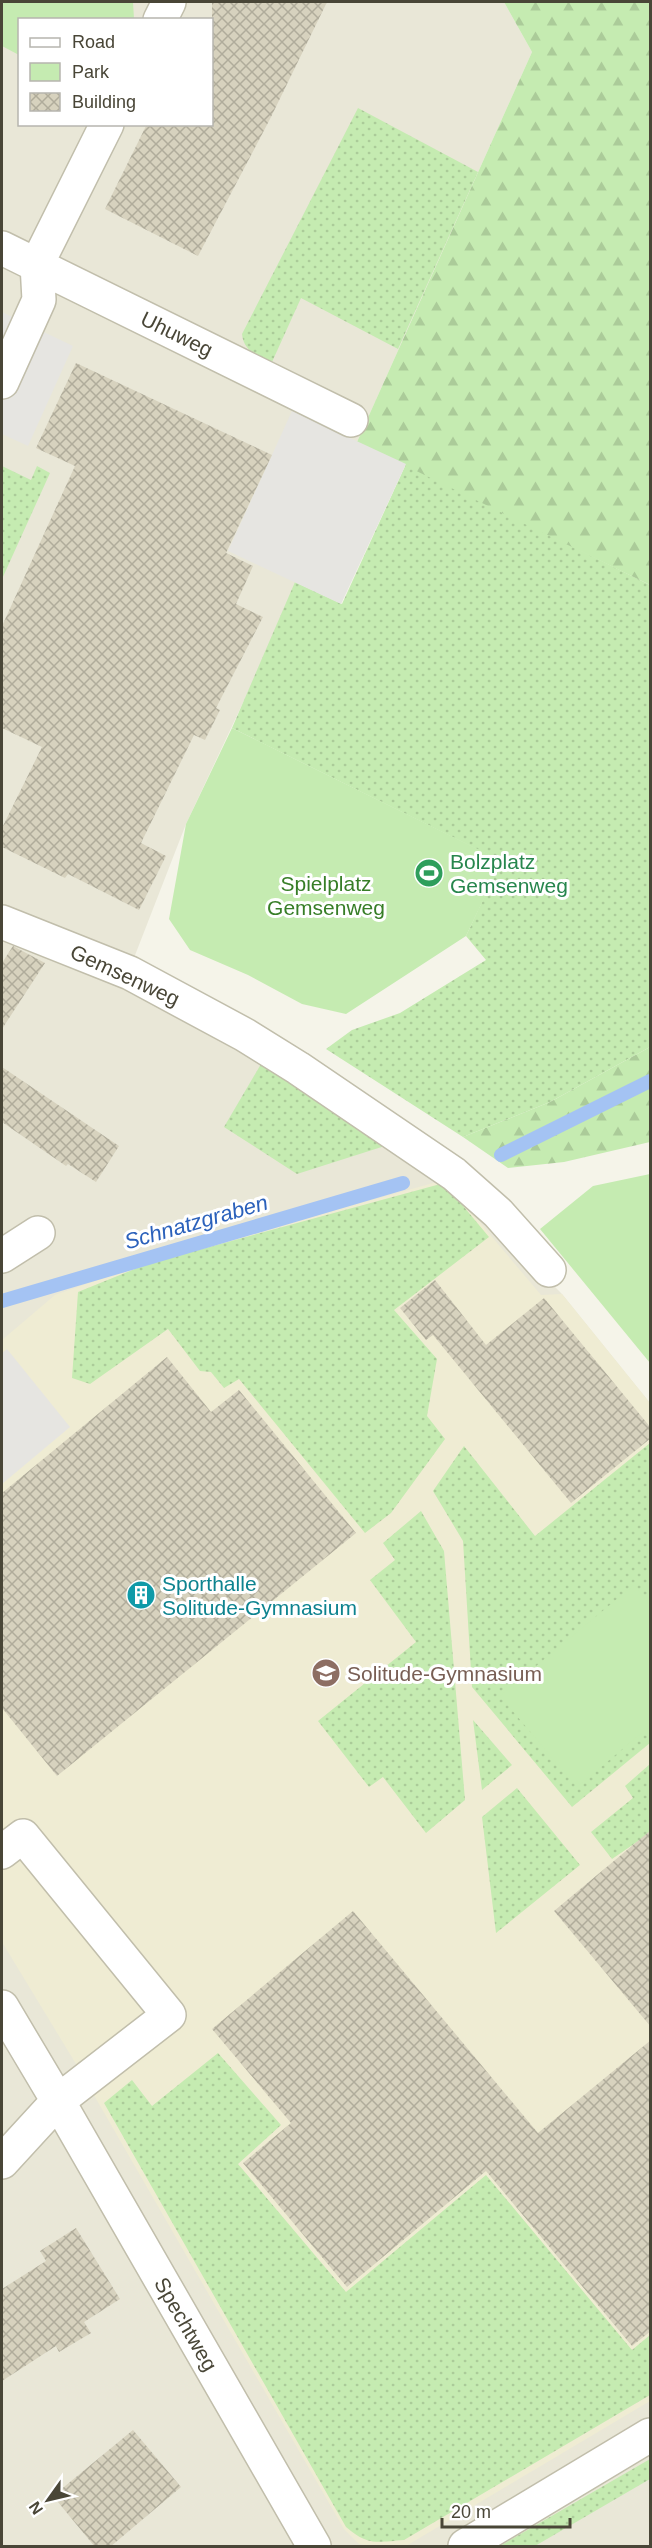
<svg xmlns="http://www.w3.org/2000/svg" width="652" height="2548" font-family="Arial,sans-serif">
  <style>
    .residential { fill: #e9e7d7; fill-rule: evenodd }
    .education { fill: #efecd3 }
    .grass { fill: url(#grass-dots) }
    .forest { fill: url(#forest-firs) }
    .park { fill: #c5ebb1 }
    .parking { fill: #e6e5e1 }
    .lines { fill: none; stroke-linecap: round; stroke-linejoin: round }
    .stream { stroke: #a4c3f3; stroke-width: 14 }
    .building { fill: url(#building-cross-hatch) }
    .minor-casing { stroke: #c1beab; stroke-width: 36 }
    .minor { stroke: #fff; stroke-width: 33 }
    .labels { text-anchor: middle; dominant-baseline: central; stroke-width: 6; stroke-linejoin: round; paint-order: stroke }
    .street-label { font-size: 21px; fill: #494637; stroke: #fff }
    .leisure-label { font-size: 21px; fill: #27864d; stroke: #fff; text-anchor: start }
    .park-label { font-size: 21px; fill: #377e27; stroke: #fff }
    .culture-label { font-size: 21px; fill: #0d838f; stroke: #fff; text-anchor: start }
    .education-label { font-size: 21px; fill: #785e54; stroke: #fff; text-anchor: start }
    .water-label { font-size: 22px; font-style: italic; fill: #2b61bb; stroke: #fff }
  </style>
  <defs>
    <pattern id="grass-dots" width="8" height="8" patternUnits="userSpaceOnUse" patternTransform="scale(1.5)"><rect width="8" height="8" fill="#c5ebb1"/><path d="M2 2h.1M6 6h.1" fill="none" stroke="#abcb99" stroke-width="1.8" stroke-linecap="round"/></pattern>
    <pattern id="forest-firs" width="22" height="20" patternUnits="userSpaceOnUse" patternTransform="scale(1.5)"><rect width="22" height="20" fill="#c5ebb1"/><path d="M5 1l3.5 6h-7zM16 11l3.5 6h-7z" fill="#abcb99"/></pattern>
    <pattern id="building-cross-hatch" width="8" height="8" patternUnits="userSpaceOnUse" patternTransform="scale(1.5)"><rect width="8" height="8" fill="#d7d2be"/><path d="M0 0l8 8M0 8l8-8" fill="none" stroke="#b0ac9b"/></pattern>
  </defs>
  <rect width="100%" height="100%" fill="#f5f4e9"/>
  <path class="residential" d="M 2,2 L 504,2 L 532,52 L 357,442 L 295,592 L 186,824 L 125,981 L 440,1171 L 562,1294 L 650,1403 L 650,2546 L 2,2546 ZM 20,20 L 212,20 L 212,124 L 20,124 Z"/>
  <path class="education" d="M 444,1180 L 541,1295 L 562,1294 L 650,1403 L 650,2401 L 406,2546 L 370,2546 L 359,2544 L 344,2529 L 76,2064 L 2,1942 L 2,1340 L 55,1295 L 146,1263 Z"/>
  <path class="grass" d="M 358,108 L 478,172 L 398,349 L 301,298 L 272,362 C 257,355 244,352 242,334 Z
    M 406,464 L 650,585 L 650,1047 L 550,1102 L 463,1137 L 326,1049 L 352,1030 L 400,1013 L 486,960 L 466,936 L 501,861 L 232,728 L 295,582 L 342,604 Z
    M 2,466 L 31,480 L 37,466 L 50,473 L 2,579 Z
    M 261,1064 L 391,1144 L 297,1174 L 224,1127 Z
    M 444,1183 L 489,1237 L 394,1310 L 437,1359 L 427,1416 L 445,1439 L 391,1513 L 365,1533 L 239,1379 L 224,1388 L 211,1372 L 200,1371 L 168,1329 L 90,1384 L 72,1378 L 78,1292 L 147,1264 Z
    M 650,1443 L 650,1743 L 572,1807 L 472,1687 L 463,1541 L 433,1491 L 464,1446 L 535,1536 Z
    M 421,1511 L 444,1551 L 465,1800 L 426,1833 L 383,1777 L 369,1787 L 318,1721 L 416,1642 L 370,1580 L 395,1560 L 383,1543 Z
    M 473,1720 L 512,1765 L 482,1790 Z
    M 650,1764 L 650,1833 L 612,1859 L 591,1832 L 633,1798 L 625,1786 Z
    M 517,1788 L 580,1865 L 496,1933 L 482,1817 Z
    M 218,2053 L 281,2125 L 238,2164 L 346,2292 L 486,2175 L 632,2350 L 650,2335 L 650,2395 L 404,2540 C 376,2542 368,2546 346,2527 L 104,2103 L 132,2080 L 152,2106 Z
    M 650,2459 L 650,2479 L 535,2546 L 500,2546 Z"/>
  <path class="forest" d="M 504,2 L 650,2 L 650,585 L 357,442 L 532,52 Z
    M 650,1047 L 650,1142 L 564,1162 L 508,1168 L 463,1137 L 550,1102 Z"/>
  <path class="park" d="M 2,2 L 133,2 L 134,19 L 20,20 L 19,55 L 2,46 Z
    M 232,728 L 502,861 L 466,936 L 346,1014 L 302,1004 L 248,975 L 190,950 L 169,919 L 186,824 Z
    M 650,1174 L 650,1363 L 540,1229 L 593,1186 Z
    M 634,1585 L 650,1605 L 650,1726 L 577,1787 L 500,1696 Z"/>
  <path class="parking" d="M 2,312 L 73,346 L 28,446 L 2,434 Z
    M 292,411 L 406,464 L 341,604 L 228,551 Z
    M 7,1349 L 70,1427 L 2,1484 L 2,1353 Z"/>
  <g class="lines">
    <path class="stream" d="M 501,1155 L 650,1081
      M 2,1301 L 403,1183"/>
  </g>
  <path class="building" d="M 212,2 L 327,2 L 270,119 L 198,256 L 105,209 L 147,124 L 212,124 Z
    M 76,363 L 272,455 L 226,553 L 253,566 L 236,604 L 263,617 L 216,708 L 220,710 L 205,740 L 194,735 L 141,843 L 166,856 L 139,910 L 68,874 L 65,878 L 2,847 L 2,828 L 42,747 L 2,728 L 2,626 L 75,466 L 36,448 Z
    M 13,946 L 45,963 L 2,1029 L 2,963 Z
    M 2,1067 L 119,1146 L 96,1182 L 68,1164 L 66,1166 L 2,1122 Z
    M 435,1280 L 486,1345 L 544,1298 L 651,1428 L 651,1438 L 571,1503 L 433,1335 L 426,1340 L 400,1308 Z
    M 167,1357 L 211,1412 L 239,1390 L 356,1533 L 57,1776 L 2,1708 L 2,1493 Z
    M 651,1830 L 651,2027 L 554,1911 Z
    M 353,1911 L 538,2133 L 651,2040 L 651,2331 L 632,2346 L 486,2171 L 347,2287 L 243,2163 L 291,2123 L 212,2029 Z
    M 76,2228 L 120,2299 L 84,2322 L 91,2333 L 59,2352 L 56,2346 L 2,2381 L 2,2289 L 46,2261 L 40,2251 Z
    M 133,2430 L 181,2487 L 110,2547 L 95,2547 L 53,2496 Z"/>
  <g class="lines">
    <g class="minor-casing">
      <path id="minor" d="M 160,20 L 169,2
        M 2,248 L 351,420
        M 37,264 L 107,124
        M 2,382 L 39,300 L 37,264
        M 2,922 L 130,973 L 245,1035 L 298,1068 L 454,1174 L 498,1213 L 549,1270
        M 2,1256 L 38,1233
        M 2,1852 L 23,1836 L 169,2015 L 58,2101 L 2,2162
        M 2,2007 L 58,2101 L 314,2546
        M 465,2546 L 650,2435"/>
    </g>
    <use href="#minor" class="minor"/>
  </g>
  <defs>
    <g id="stadium-disc" transform="scale(1.5)"><circle r="9.5" fill="#2e9e5b" stroke="#fff"/><path d="M0-5a6.5 5 0 1 0 0 10a6.5 5 0 1 0 0-10ZM-3.5-1.8h7v3.6h-7Z" fill="#fff"/></g>
    <g id="building-disc" transform="scale(1.5)"><circle r="9.5" fill="#0f9aa8" stroke="#fff"/><path d="M-4-6H4V6H1V3H-1V6H-4ZM-2.5-4.3h1.7v1.8h-1.7ZM.8-4.3h1.7v1.8H.8ZM-2.5-1h1.7V.8h-1.7ZM.8-1h1.7V.8H.8Z" fill="#fff"/></g>
    <g id="school-disc" transform="scale(1.5)"><circle r="9.5" fill="#8d6e63" stroke="#fff"/><path d="M0-5L7-2L0 1L-7-2ZM-4 1L0 2.5L4 1V4Q0 6-4 4Z" fill="#fff"/></g>
  </defs>
  <g fill-rule="evenodd">
    <use href="#stadium-disc" x="429" y="873"/>
    <use href="#building-disc" x="141" y="1595"/>
    <use href="#school-disc" x="326" y="1673"/>
  </g>
  <g class="labels">
    <g class="street-label">
      <text transform="translate(177 334) rotate(26)">Uhuweg</text>
      <text transform="translate(125 975) rotate(25)">Gemsenweg</text>
      <text transform="translate(186 2324) rotate(60)">Spechtweg</text>
    </g>
    <g class="leisure-label">
      <text x="450" y="861">Bolzplatz<tspan x="450" dy="24">Gemsenweg</tspan></text>
    </g>
    <g class="park-label">
      <text x="326" y="883">Spielplatz<tspan x="326" dy="24">Gemsenweg</tspan></text>
    </g>
    <g class="culture-label">
      <text x="162" y="1583">Sporthalle<tspan x="162" dy="24">Solitude-Gymnasium</tspan></text>
    </g>
    <g class="education-label">
      <text x="347" y="1673">Solitude-Gymnasium</text>
    </g>
    <g class="water-label">
      <text transform="translate(196 1222) rotate(-16)">Schnatzgraben</text>
    </g>
  </g>
  <rect width="652" height="2548" fill="none" stroke="#494637" stroke-width="6"/>
  <rect x="18" y="18" width="195" height="108" fill="#ffffff" stroke="#b6b5af" stroke-width="1.5"/>
  <rect x="30" y="38" width="30" height="9" fill="#ffffff" stroke="#b6b5af" stroke-width="1.5"/>
  <text x="72" y="48" font-size="18" fill="#494637">Road</text>
  <rect x="30" y="63" width="30" height="18" fill="#c5ebb1" stroke="#b6b5af" stroke-width="1.5"/>
  <text x="72" y="78" font-size="18" fill="#494637">Park</text>
  <rect x="30" y="93" width="30" height="18" fill="url(#building-cross-hatch)" stroke="#b6b5af" stroke-width="1.5"/>
  <text x="72" y="108" font-size="18" fill="#494637">Building</text>
  <g transform="translate(48 2500) rotate(236)" stroke="#ffffff" stroke-width="4.5" paint-order="stroke">
  <path d="M0-4.5L10 22L0 15L-10 22Z" fill="#494637"/>
  <text y="-9" font-size="16" font-weight="bold" text-anchor="middle" fill="#494637">N</text>
  </g>
  <path d="M442 2518v9h128v-9" fill="none" stroke="#494637" stroke-width="3"/>
  <text x="451" y="2518" font-size="18" fill="#494637" stroke="#ffffff" stroke-width="4.5" paint-order="stroke">20 m</text>
</svg>
